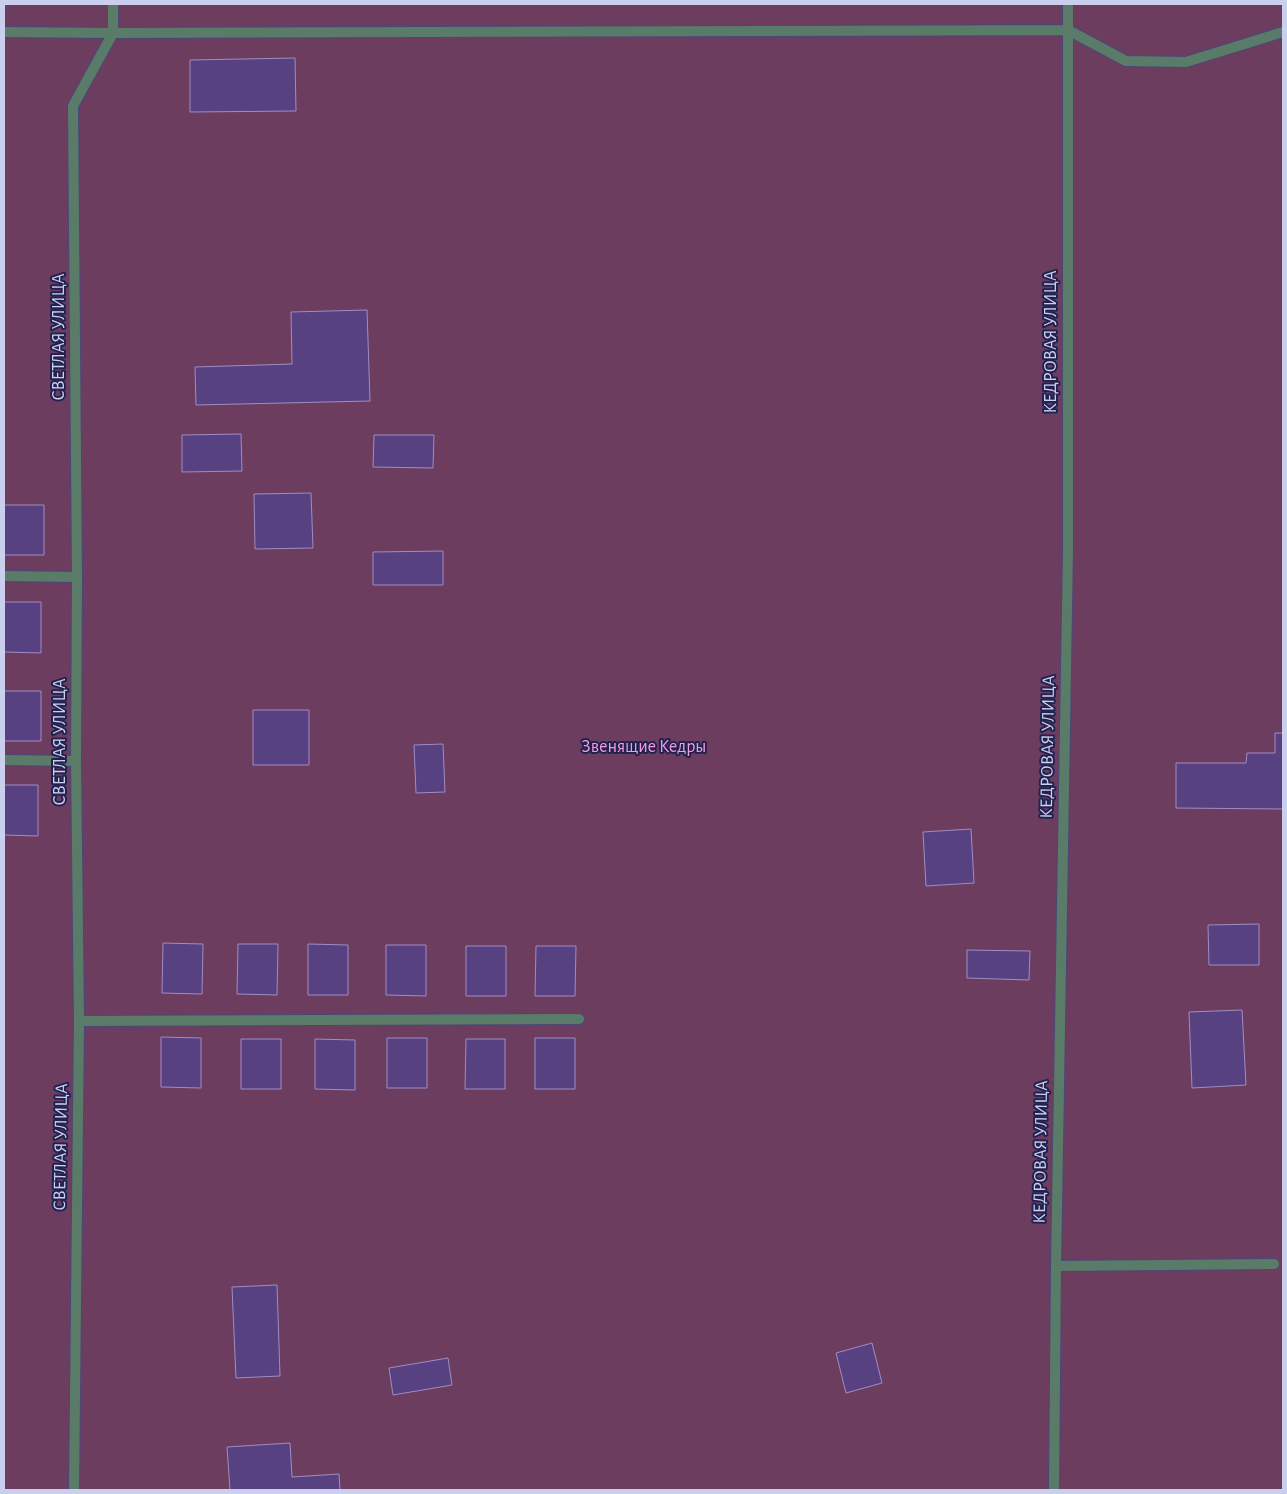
<svg xmlns="http://www.w3.org/2000/svg" width="1287" height="1494" font-family="'Alegreya Sans',sans-serif">
  <style>
    .green { fill: #6d3d5f }
    .building { fill: #584180; stroke: #9f8dc5 }
    .lines { fill: none; stroke-linecap: round; stroke-linejoin: round }
    .service-casing { stroke: #484977; stroke-width: 12 }
    .minor-casing { stroke: #484977; stroke-width: 12 }
    .service { stroke: #5b7b69; stroke-width: 10 }
    .minor { stroke: #5b7b69; stroke-width: 10 }
    .labels { text-anchor: middle; dominant-baseline: central; stroke-width: 4; stroke-linejoin: round; paint-order: stroke }
    .street-label { font-size: 18px; fill: #cbcfee; stroke: #222251 }
    .park-label { font-size: 18px; fill: #f79cdb; stroke: #222251 }
  </style>
  <rect width="100%" height="100%" fill="#2b2c5d"/>
  <path class="green" d="M 4,4 L 1283,4 L 1283,1490 L 4,1490 Z"/>
  <path class="building" d="M 295,58 L 296,111 L 190,112 L 190,60 Z
    M 367,310 L 370,401 L 196,405 L 195,367 L 292,364 L 291,312 Z
    M 241,434 L 242,471 L 182,472 L 182,435 Z
    M 374,435 L 434,435 L 433,468 L 373,467 Z
    M 311,493 L 313,548 L 255,549 L 254,494 Z
    M 4,505 L 44,505 L 44,555 L 4,555 Z
    M 443,551 L 443,585 L 373,585 L 373,552 Z
    M 4,602 L 41,602 L 41,653 L 4,652 Z
    M 4,691 L 41,691 L 41,741 L 4,741 Z
    M 253,710 L 309,710 L 309,765 L 253,765 Z
    M 1275,733 L 1283,733 L 1283,809 L 1176,808 L 1176,763 L 1246,763 L 1247,753 L 1275,753 Z
    M 443,744 L 445,792 L 416,793 L 414,745 Z
    M 4,785 L 38,785 L 38,836 L 4,835 Z
    M 971,829 L 974,883 L 926,886 L 923,832 Z
    M 1259,924 L 1259,965 L 1209,965 L 1208,925 Z
    M 163,943 L 203,944 L 202,994 L 162,993 Z
    M 238,944 L 278,944 L 277,995 L 237,994 Z
    M 308,944 L 348,945 L 348,995 L 308,995 Z
    M 386,945 L 426,945 L 426,996 L 386,995 Z
    M 466,946 L 506,946 L 506,996 L 466,996 Z
    M 536,946 L 576,946 L 575,996 L 535,996 Z
    M 967,950 L 1030,951 L 1029,980 L 967,978 Z
    M 1242,1010 L 1246,1085 L 1192,1088 L 1189,1012 Z
    M 161,1037 L 201,1038 L 201,1088 L 161,1087 Z
    M 387,1038 L 427,1038 L 427,1088 L 387,1088 Z
    M 535,1038 L 575,1038 L 575,1089 L 535,1089 Z
    M 241,1039 L 281,1039 L 281,1089 L 241,1089 Z
    M 315,1039 L 355,1040 L 355,1090 L 315,1089 Z
    M 466,1039 L 505,1039 L 505,1089 L 465,1089 Z
    M 277,1285 L 280,1376 L 236,1378 L 232,1287 Z
    M 872,1343 L 882,1383 L 846,1393 L 836,1353 Z
    M 448,1358 L 452,1385 L 393,1395 L 389,1368 Z
    M 290,1443 L 292,1477 L 339,1474 L 340,1490 L 230,1490 L 227,1447 Z"/>
  <g class="lines">
    <g class="service-casing">
      <path id="service" d="M 1056,1266 L 1274,1264"/>
    </g>
    <g class="minor-casing">
      <path id="minor" d="M 4,32 L 113,33 L 1068,30 L 1126,61 L 1186,62 L 1283,32
        M 4,576 L 77,577
        M 4,760 L 76,761
        M 79,1021 L 579,1019
        M 74,1490 L 79,1021 L 76,761 L 77,577 L 73,106 L 113,33 L 113,4
        M 1054,1490 L 1056,1266 L 1068,549 L 1068,4"/>
    </g>
    <use href="#service" class="service"/>
    <use href="#minor" class="minor"/>
  </g>
  <g class="labels">
    <g class="street-label">
      <text transform="translate(59 337) rotate(-90)">СВЕТЛАЯ УЛИЦА</text>
      <text transform="translate(1051 342) rotate(-90)">КЕДРОВАЯ УЛИЦА</text>
      <text transform="translate(60 742) rotate(-90)">СВЕТЛАЯ УЛИЦА</text>
      <text transform="translate(1048 747) rotate(-89)">КЕДРОВАЯ УЛИЦА</text>
      <text transform="translate(61 1147) rotate(-89)">СВЕТЛАЯ УЛИЦА</text>
      <text transform="translate(1041 1152) rotate(-89)">КЕДРОВАЯ УЛИЦА</text>
    </g>
    <g class="park-label">
      <text x="644" y="747">Звенящие Кедры</text>
    </g>
  </g>
  <rect width="1287" height="1494" fill="none" stroke="#cbcfee" stroke-width="10"/>
</svg>
